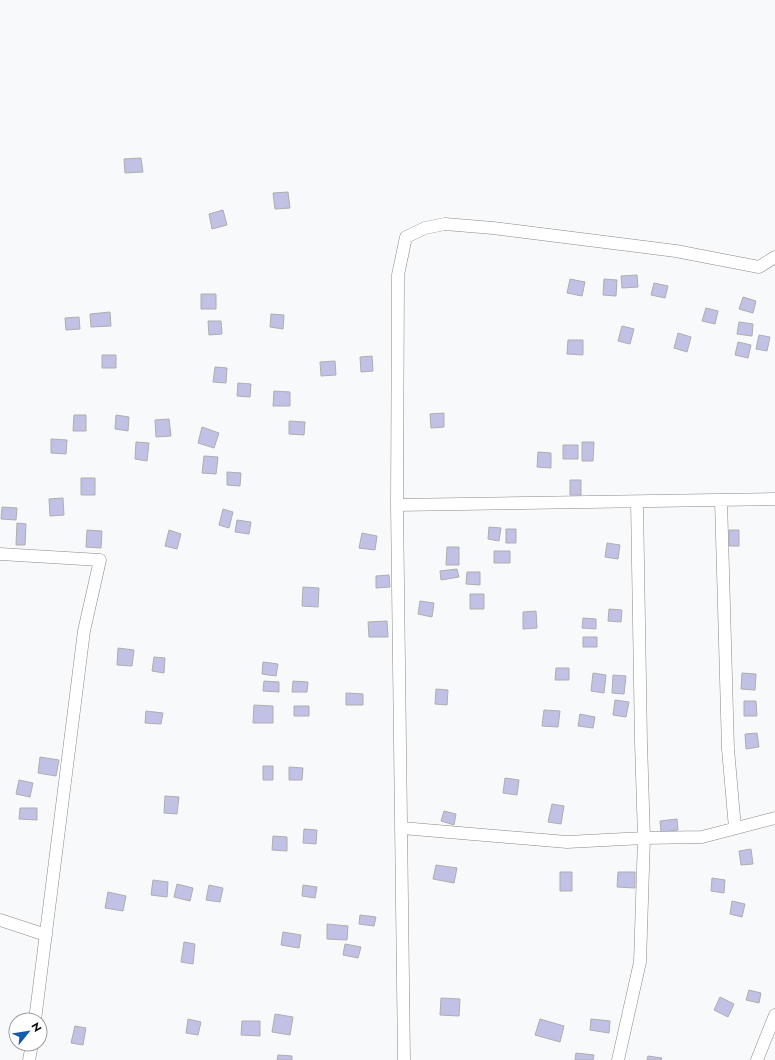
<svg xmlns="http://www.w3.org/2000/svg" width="775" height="1060" font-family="Jost,sans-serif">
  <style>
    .building { fill: #c1c1e6; stroke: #aeaeaf }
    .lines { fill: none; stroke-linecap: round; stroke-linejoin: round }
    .street-casing { stroke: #89898a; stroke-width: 13 }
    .street { stroke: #fff; stroke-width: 12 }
  </style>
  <rect width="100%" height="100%" fill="#f8f9fa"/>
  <path class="building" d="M 141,158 L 143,172 L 125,173 L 124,159 Z
    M 288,192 L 290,208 L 275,209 L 273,193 Z
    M 223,210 L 227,225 L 212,229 L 209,214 Z
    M 637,275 L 638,287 L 622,288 L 621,276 Z
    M 570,279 L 585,282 L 582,296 L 567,293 Z
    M 604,279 L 617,280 L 616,296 L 603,295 Z
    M 654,283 L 668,286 L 665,298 L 651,295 Z
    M 201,294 L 216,294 L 216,309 L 201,309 Z
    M 743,297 L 756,301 L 753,313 L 739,309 Z
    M 706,308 L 718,311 L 715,324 L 702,321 Z
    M 110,312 L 111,326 L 91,327 L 90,314 Z
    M 271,314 L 284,315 L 283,329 L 270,327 Z
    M 79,317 L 80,329 L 66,330 L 65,318 Z
    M 208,321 L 221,321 L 222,334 L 209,335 Z
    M 739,322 L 753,324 L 752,336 L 737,334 Z
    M 622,326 L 634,329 L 630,344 L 618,341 Z
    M 678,333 L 691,337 L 687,352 L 674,348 Z
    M 759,335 L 770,337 L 767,351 L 756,349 Z
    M 568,340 L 583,340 L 583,355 L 567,354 Z
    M 738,342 L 751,345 L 748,358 L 735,355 Z
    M 102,355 L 116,355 L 116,368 L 102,368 Z
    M 372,356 L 373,371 L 361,372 L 360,357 Z
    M 335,361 L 336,375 L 321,376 L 320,362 Z
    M 215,367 L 227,368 L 226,383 L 213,382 Z
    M 238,383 L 251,384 L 250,397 L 237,396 Z
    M 274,391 L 290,392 L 290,406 L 273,406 Z
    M 444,413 L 444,427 L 431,428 L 430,414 Z
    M 74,415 L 86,415 L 86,431 L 73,431 Z
    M 116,415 L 129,417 L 128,431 L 115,429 Z
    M 169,419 L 171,436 L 156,437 L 155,420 Z
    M 289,421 L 305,422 L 304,435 L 289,434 Z
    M 202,427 L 219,433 L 214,448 L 198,443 Z
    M 51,439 L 67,440 L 66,454 L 51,453 Z
    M 136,442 L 149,443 L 147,461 L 135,459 Z
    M 582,442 L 594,442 L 593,461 L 582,461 Z
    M 563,445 L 578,445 L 578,459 L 563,459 Z
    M 538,452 L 551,453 L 551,468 L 537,467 Z
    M 204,456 L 218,457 L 216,474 L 202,473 Z
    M 227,472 L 241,473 L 240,486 L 227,485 Z
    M 81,478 L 95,478 L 95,495 L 81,495 Z
    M 570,480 L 581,480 L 581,495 L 570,495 Z
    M 63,498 L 64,515 L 50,516 L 49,499 Z
    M 2,507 L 17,508 L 16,520 L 1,519 Z
    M 223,509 L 233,512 L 229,528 L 219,525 Z
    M 237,520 L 251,522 L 249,534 L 235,532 Z
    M 17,523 L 26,524 L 25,545 L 16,545 Z
    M 489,527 L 501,528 L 499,541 L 488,539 Z
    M 506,529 L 516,529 L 516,543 L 506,543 Z
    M 87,530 L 102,531 L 101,548 L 86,547 Z
    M 169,530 L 181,534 L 177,549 L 165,546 Z
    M 729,530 L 739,530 L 739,546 L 729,546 Z
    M 362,533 L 377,536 L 375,550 L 359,548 Z
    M 607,543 L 620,545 L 618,559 L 605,557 Z
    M 447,547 L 459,547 L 459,565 L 446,565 Z
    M 494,551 L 510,551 L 510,563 L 494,563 Z
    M 457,569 L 459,577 L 441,580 L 440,571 Z
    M 467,572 L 480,572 L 480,585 L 466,584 Z
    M 389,575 L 390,587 L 376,588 L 376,576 Z
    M 303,587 L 319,588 L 318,607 L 302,606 Z
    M 470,594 L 484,594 L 484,609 L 470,609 Z
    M 420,601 L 434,603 L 432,617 L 418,614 Z
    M 609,609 L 622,610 L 621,622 L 608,621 Z
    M 536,611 L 537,628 L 523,629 L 523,612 Z
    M 583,618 L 596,619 L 596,629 L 582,628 Z
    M 387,621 L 388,637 L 369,637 L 368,622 Z
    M 583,637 L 597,637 L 597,647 L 583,647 Z
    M 118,648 L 134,650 L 132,666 L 117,665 Z
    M 154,657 L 165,658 L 164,673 L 152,671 Z
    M 263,662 L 278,664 L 276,676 L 262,674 Z
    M 556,668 L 569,668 L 569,680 L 555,680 Z
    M 593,673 L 606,675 L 604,693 L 591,691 Z
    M 742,673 L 756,674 L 755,690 L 741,689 Z
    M 613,675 L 626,676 L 624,694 L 612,693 Z
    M 264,681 L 279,682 L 279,692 L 263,691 Z
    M 293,681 L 308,682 L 307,692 L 292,692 Z
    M 436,689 L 448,690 L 447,705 L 435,704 Z
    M 346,693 L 363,694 L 363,705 L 346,705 Z
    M 615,700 L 629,702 L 626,717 L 613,715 Z
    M 744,701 L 756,701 L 757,716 L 744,716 Z
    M 254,705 L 273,706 L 273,723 L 253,723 Z
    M 294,706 L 309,706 L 309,716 L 294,716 Z
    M 544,710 L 560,711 L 558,727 L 542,726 Z
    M 146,711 L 163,713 L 161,724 L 145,723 Z
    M 580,714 L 595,717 L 593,728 L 578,726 Z
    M 757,733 L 759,747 L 746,749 L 745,734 Z
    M 40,757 L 59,760 L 56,776 L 38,773 Z
    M 263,766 L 273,766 L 273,780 L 263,780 Z
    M 289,767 L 303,768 L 302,780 L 289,780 Z
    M 505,778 L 519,780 L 517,795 L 503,793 Z
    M 19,780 L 33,783 L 30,797 L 16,794 Z
    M 165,796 L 179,797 L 177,814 L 164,813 Z
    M 552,804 L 564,806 L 561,824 L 548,822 Z
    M 20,808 L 37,808 L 37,820 L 19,819 Z
    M 444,811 L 456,814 L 454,825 L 441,821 Z
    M 677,819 L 678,830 L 661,832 L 660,821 Z
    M 304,829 L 317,830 L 316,844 L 303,843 Z
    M 273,836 L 287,837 L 287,851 L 272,850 Z
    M 751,849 L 753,864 L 741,865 L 739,851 Z
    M 436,865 L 457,868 L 454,883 L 433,879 Z
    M 560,872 L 572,872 L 572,891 L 560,891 Z
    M 618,872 L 635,872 L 635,888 L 617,887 Z
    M 712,878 L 725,880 L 724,893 L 711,891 Z
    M 153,880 L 168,882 L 167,897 L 151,895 Z
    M 177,884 L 193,888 L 190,901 L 174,897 Z
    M 209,885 L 223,888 L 220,902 L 206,900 Z
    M 303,885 L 317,887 L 315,898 L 302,896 Z
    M 108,892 L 126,896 L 123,911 L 105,908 Z
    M 732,901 L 745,904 L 742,917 L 730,914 Z
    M 360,915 L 376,917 L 374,926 L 359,924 Z
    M 327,924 L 348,926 L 347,940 L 327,939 Z
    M 283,932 L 301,935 L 299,948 L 281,945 Z
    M 184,942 L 195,944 L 193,964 L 181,962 Z
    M 345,944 L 361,947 L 358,958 L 343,955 Z
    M 749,990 L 761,993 L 759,1003 L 746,1000 Z
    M 720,997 L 734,1004 L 728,1017 L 714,1010 Z
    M 441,998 L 460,999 L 459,1016 L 440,1015 Z
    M 275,1014 L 293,1017 L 290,1035 L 272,1032 Z
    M 188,1019 L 201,1022 L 198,1035 L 186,1033 Z
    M 540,1019 L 564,1026 L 560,1042 L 535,1035 Z
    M 591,1019 L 610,1021 L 609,1033 L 590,1030 Z
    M 242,1021 L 260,1021 L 260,1036 L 241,1035 Z
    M 75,1026 L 86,1028 L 83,1045 L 71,1043 Z
    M 576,1053 L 594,1055 L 593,1060 L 575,1060 Z
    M 278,1055 L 292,1056 L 292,1060 L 277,1060 Z
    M 648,1056 L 662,1058 L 661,1060 L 647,1060 Z"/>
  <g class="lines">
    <g class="street-casing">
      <path id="street" d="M 721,500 L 728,749 L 735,828
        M 397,505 L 775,499
        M 0,554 L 100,560 L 84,631 L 35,1020
        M 402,828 L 567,842 L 644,838 L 702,837 L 775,818
        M 0,920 L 46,935
        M 29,1060 L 32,1044
        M 404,1060 L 397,505 L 398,275 L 406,237 L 425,228 L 445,224 L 493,228 L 676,251 L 759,267 L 775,257
        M 618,1060 L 640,962 L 644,838 L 641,742 L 637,502
        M 757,1060 L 775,1015"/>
    </g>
    <use href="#street" class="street"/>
  </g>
  <g transform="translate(28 1032) rotate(60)"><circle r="19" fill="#ffffff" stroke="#9e9e9e"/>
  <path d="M0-3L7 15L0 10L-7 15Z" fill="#125cab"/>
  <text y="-6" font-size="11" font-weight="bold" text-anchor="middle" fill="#0d0d0d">N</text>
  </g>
</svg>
